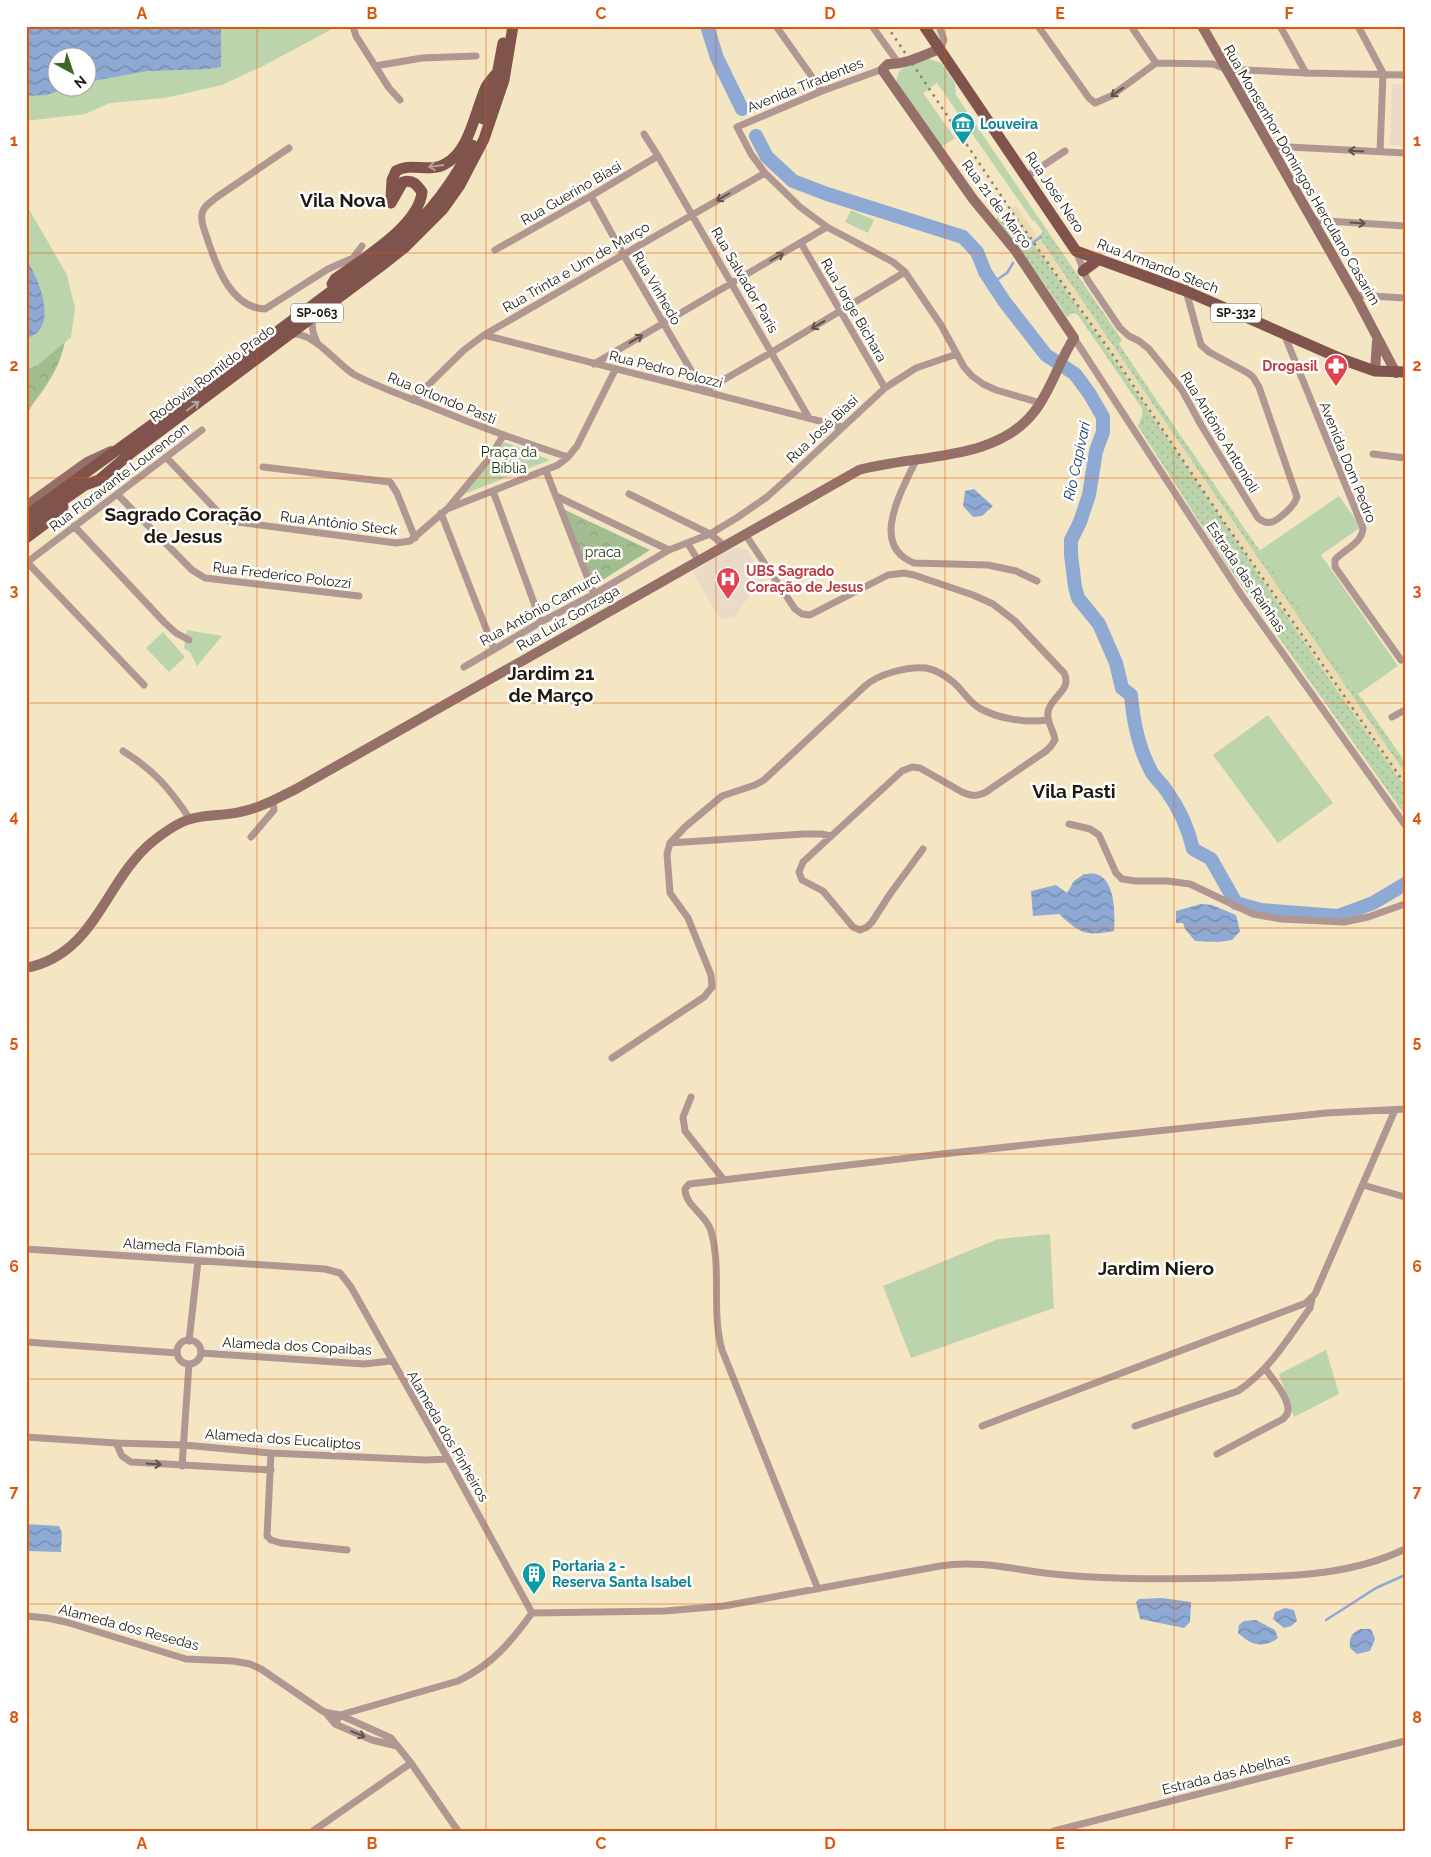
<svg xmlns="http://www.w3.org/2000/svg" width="1431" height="1857" font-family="Raleway,sans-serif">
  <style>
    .built { fill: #ecdab1 }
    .education { fill: #ecdac9 }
    .medical { fill: #e9dbc8 }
    .grass { fill: url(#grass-dots) }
    .forest { fill: url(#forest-crowns) }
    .park { fill: #bcd4ac; fill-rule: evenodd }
    .water { fill: url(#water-waves) }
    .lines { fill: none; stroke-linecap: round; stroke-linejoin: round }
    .stream { stroke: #8da9d4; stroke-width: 2.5 }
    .river { stroke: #8da9d4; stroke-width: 14 }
    .street { stroke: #b19792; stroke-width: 7 }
    .secondary { stroke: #957069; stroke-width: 10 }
    .primary { stroke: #80544c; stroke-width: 11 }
    .rail { stroke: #8c826a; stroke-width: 2.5; stroke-dasharray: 2.5 5; stroke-linecap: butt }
    .oneway { stroke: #615249 }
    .oneway2 { stroke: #b9a19d }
    .grid { fill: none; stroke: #de560c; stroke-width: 1; stroke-opacity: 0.55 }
    .labels { text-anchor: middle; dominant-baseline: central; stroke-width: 5; stroke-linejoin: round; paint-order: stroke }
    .shield { fill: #fff; stroke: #625f56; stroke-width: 1 }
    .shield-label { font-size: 12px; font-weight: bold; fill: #1f1a0d }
    .street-label { font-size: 14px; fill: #1f1a0d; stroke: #fff }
    .culture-label { font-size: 14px; font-weight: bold; fill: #0d838f; stroke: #fff; text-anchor: start }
    .health-label { font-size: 14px; font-weight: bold; fill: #be3a42; stroke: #fff; text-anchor: end }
    .park-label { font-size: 14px; fill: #1c3503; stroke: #fff }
    .water-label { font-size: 15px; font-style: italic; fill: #1d3d74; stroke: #fff }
    .district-label { font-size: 19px; font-weight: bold; fill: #1f1a0d; stroke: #fff }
    .neatline { fill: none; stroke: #de560c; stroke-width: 2 }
    .grid-label { font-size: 16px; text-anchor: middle; font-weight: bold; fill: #de560c }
  </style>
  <defs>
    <pattern id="grass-dots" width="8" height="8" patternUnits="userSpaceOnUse" patternTransform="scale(1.25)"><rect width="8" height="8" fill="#bcd4ac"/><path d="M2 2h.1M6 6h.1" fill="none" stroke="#a1b593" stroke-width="1.8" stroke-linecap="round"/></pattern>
    <pattern id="forest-crowns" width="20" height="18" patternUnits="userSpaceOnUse" patternTransform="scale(1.25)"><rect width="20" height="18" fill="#a2be90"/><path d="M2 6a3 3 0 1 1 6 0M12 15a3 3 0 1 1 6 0" fill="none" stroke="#8ba37b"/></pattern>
    <pattern id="water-waves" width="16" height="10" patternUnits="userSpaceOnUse" patternTransform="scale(1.25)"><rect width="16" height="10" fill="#8da9d4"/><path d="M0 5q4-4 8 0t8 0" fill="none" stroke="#7389aa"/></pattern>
  </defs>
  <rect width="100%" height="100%" fill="#f5e6c3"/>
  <path class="built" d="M 1016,205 L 1405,773 L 1405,787 L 1323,670 L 1120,368 L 1009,210 Z"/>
  <path class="education" d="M 1392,84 L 1405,85 L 1405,146 L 1390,145 Z"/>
  <path class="medical" d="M 731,548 L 747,549 L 764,580 L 758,583 L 734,618 L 720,619 L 693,572 Z"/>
  <path class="grass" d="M 1006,212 L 1019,231 L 1023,229 L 1120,368 L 1323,670 L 1405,787 L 1405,815 L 1225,562 L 1138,426 L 1143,413 L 1141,407 L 1078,315 L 1073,313 L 1067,317 L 1044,283 L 995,220 Z
    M 1038,217 L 1122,340 L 1119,344 L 1159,404 L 1405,762 L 1405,773 L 1038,236 L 1043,232 L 1034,220 Z"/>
  <path class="forest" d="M 66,337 C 63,353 57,370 47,384 C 40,396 31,404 26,417 L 26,342 Z
    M 563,509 L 650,550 L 593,586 Z"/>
  <path class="park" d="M 26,26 L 338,26 L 261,67 L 222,85 L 165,98 L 110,103 L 85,114 L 26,121 ZM 58,58 L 88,58 L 88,88 L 58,88 Z
    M 927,58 L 941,63 L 955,83 L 956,95 L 1038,217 L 1033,221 L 937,83 L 923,93 L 955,138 L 940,148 L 897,85 C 894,66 912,63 927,58 Z
    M 26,204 L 67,275 L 75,308 L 71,337 L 38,365 L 26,370 Z
    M 851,210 L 874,220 L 868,233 L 845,222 Z
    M 504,442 L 550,460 L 462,495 Z
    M 1339,496 L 1361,527 L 1321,555 L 1398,666 L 1358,694 L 1259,551 Z
    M 187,630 L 222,636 L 197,666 L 190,652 L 184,648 Z
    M 163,632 L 185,657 L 169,672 L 146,648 Z
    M 1268,715 L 1333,803 L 1278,843 L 1213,755 Z
    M 1050,1234 L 1054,1308 L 911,1358 L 883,1286 L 998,1239 Z
    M 1326,1350 L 1339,1394 L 1294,1417 L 1279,1374 Z"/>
  <path class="water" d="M 26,26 L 221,26 L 221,67 L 209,69 L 147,71 L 88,82 L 88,58 L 58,58 L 58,88 L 69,88 L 46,95 L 26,96 Z
    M 26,259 C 37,276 55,315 37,333 C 34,335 29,337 26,339 Z
    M 974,489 L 993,506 L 982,516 L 973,517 L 963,506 L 965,491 Z
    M 1084,874 C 1087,874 1093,873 1096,874 C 1116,880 1115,915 1114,931 C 1085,936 1081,934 1059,914 L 1033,916 L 1031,891 L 1056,885 L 1067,893 L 1074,881 Z
    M 1201,904 L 1212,905 L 1236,915 L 1240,931 L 1232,940 L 1218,942 L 1195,941 L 1185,929 L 1183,923 L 1176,923 L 1176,911 Z
    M 26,1524 L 59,1526 L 62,1533 L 61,1552 L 26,1551 Z
    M 1162,1598 L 1191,1602 L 1190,1622 L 1184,1628 L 1140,1619 L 1136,1602 L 1139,1599 Z
    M 1285,1608 L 1294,1610 L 1297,1621 L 1291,1626 L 1284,1628 L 1273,1619 L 1275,1612 Z
    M 1256,1620 L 1275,1630 L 1278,1638 C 1263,1649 1251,1645 1238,1633 L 1239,1625 L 1244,1621 Z
    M 1360,1629 L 1371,1629 L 1375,1639 L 1370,1651 L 1357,1654 L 1350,1648 C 1349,1637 1351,1634 1360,1629 Z"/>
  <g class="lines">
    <path class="stream" d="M 1029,245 L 1041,237
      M 992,283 L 1007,273 L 1013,263
      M 1326,1620 L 1376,1588 L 1405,1575"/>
    <path class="river" d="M 707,26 L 717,58 L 742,109
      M 756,136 L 767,157 L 793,181 L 827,194 L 963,237 L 977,252 L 985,272 L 1004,301 L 1046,355 L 1075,374 L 1089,393 L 1103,417 L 1103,432 L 1096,451 L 1089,495 L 1080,522 L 1071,540 L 1071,555 L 1075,587 L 1078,598 L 1099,624 L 1116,663 L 1122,688 L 1131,695 C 1133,719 1138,746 1150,769 C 1153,777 1161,782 1166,790 C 1179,808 1188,827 1193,849 L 1211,859 L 1236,903 L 1261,910 L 1338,916 L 1373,903 L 1405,884"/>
    <path class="street" d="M 353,26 L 356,36 L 389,88 L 400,100
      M 776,26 L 822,91
      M 872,26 L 899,64
      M 939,26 L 944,40 L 940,49
      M 1038,26 L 1089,98 L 1095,103 L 1111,96 L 1156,63
      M 1131,26 L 1156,63
      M 1280,26 L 1306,73
      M 1358,26 L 1383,73 L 1380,152
      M 1156,63 L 1213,64 L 1226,69 L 1306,73 L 1405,75
      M 375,66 L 422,58 L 476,56
      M 883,69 L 822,91 L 737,127 L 751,154 L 765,173 L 800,207 L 827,227 L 893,262 L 905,272 L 941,325 L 964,367 L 972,376 L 983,384 L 996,390 L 1041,403
      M 644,134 L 658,156 L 809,418
      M 1270,146 L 1405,153
      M 289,148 L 217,197 C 211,202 203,206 202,214 C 200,223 206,233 208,241 C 217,268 232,308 265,309 L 328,269 L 353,258 L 362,246
      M 1026,177 L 1065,151
      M 591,196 L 623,254 L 703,391
      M 1312,220 L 1405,226
      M 801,243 L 885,388
      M 495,250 L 591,196 L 658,156
      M 1076,251 L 1087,279 L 1120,328 L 1129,336 L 1139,341 L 1149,349 L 1182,390 L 1201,425 L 1258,518 C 1269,527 1276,521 1285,513 C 1291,508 1295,504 1297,497 L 1259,387 L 1253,377 L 1248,373 L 1209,352 L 1201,345 L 1186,291
      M 1355,295 L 1405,298
      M 314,317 C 310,325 313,334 317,342
      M 1284,334 L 1363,528 C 1362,544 1344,549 1335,560 L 1335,567 L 1401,660
      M 289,335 C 313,329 336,364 355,375 C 378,387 404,396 429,406 C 475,425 521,442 568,457
      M 484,335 L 843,427
      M 1074,338 L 1242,596 L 1405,825
      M 594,364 L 827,227
      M 704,391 L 772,352 L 905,272
      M 413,400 L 464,350 L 484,335 L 765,173
      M 1373,454 L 1405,458
      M 166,457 L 218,512 L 229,521 L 396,543 L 410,541 L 447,509 L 558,465 L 568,457 L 577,446 L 615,370
      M 917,458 C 903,489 868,545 914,563 L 988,565 L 1016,571 L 1037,581
      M 263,467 L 390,482 L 397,493 L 415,538
      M 546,471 L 594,594
      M 493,491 L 541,622
      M 117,494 L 192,570 L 205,578 L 359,596
      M 629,494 L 710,534 L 724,545
      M 556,496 L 669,550
      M 449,507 L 488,460 L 503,436
      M 441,513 L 494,649
      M 74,526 L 164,622 L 176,633 L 189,640
      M 745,534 L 795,609 L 802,614 L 810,615 L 888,575 L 904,573 L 914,575 L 973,595 L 993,604 L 1015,621 L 1064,673 C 1073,690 1050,697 1048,712 C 1046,722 1054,730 1055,740 L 1051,746 L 1046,751 L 986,792 C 977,797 971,796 962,792 L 920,768 L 912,767 L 902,771 L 803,862 L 799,872 L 802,880 L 823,891 L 853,927 L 860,930 L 867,927 L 872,922 L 890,894 L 923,849
      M 688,544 L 698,560
      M 26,561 L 144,685
      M 26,563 L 202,430
      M 464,667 L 541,622 L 594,594 L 669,550 L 710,534 L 738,517 L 767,497 L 797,470 L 885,388 L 916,368 L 957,354
      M 1392,717 L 1405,710
      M 123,751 C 155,771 169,788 190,819
      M 1069,824 L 1090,829 L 1099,835 L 1116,873 L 1122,879 L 1136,881 L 1167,881 L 1190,884 L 1253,914 L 1281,919 L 1344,922 L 1368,917 L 1405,904
      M 251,837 L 274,810 L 273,801
      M 670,843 L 804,834 L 821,834 L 831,836
      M 612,1058 L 704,997 L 712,987 L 711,975 L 688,918 L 670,893 L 667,854 L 670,843 L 685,827 L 722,796 L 755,785 L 764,780 L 865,686 C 878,674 908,666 926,668 C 936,670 946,676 953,682 C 963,690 969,703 981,709 C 1000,719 1026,723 1048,720
      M 691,1097 L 683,1117 L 685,1131 L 724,1180
      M 1363,1185 L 1405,1197
      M 26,1249 L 325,1269 L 340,1273 L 351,1287 L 448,1459 L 532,1613
      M177 1352a12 12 0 1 1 24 0a12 12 0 1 1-24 0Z
      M 189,1341 L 198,1261
      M 26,1342 L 177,1353
      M 201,1353 L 364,1364 L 391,1361
      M 982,1426 L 1306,1303 L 1315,1294 L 1395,1110
      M 1135,1426 L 1238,1391 C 1269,1371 1289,1337 1310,1308 L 1312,1298
      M 26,1437 L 116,1443 L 184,1445 L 271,1453 L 426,1460 L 448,1459
      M 116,1443 L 122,1456 L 131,1462 L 271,1470
      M 271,1453 L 267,1536 L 271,1540 L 281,1543 L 347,1550
      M 1217,1454 L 1283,1419 C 1286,1416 1289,1413 1288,1408 C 1286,1394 1273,1380 1265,1368
      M 182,1466 L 189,1364
      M 818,1589 L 722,1350 C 711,1311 722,1270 711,1231 C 707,1215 685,1206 685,1189 L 689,1184 L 942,1154 L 1326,1113 L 1405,1109
      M 532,1613 L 665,1611 L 724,1606 L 940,1566 C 983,1559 1022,1572 1064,1575 C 1117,1580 1171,1579 1223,1578 C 1285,1576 1348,1577 1405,1549
      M 26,1616 L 47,1618 L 66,1622 L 186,1659 L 233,1661 L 250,1664 L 261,1669 L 324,1712 L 340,1715 L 391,1738 L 411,1763 L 458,1831
      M 325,1712 L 335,1724 L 372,1740 L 397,1746
      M 335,1724 L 340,1715 L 458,1681 C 493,1664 510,1643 532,1613
      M 313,1831 L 411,1763
      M 1054,1831 L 1405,1741"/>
    <path class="secondary" d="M 1202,26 L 1355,295 L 1396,373
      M 1375,371 L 1377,341
      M 26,506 L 87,462 L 111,451
      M 26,968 C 96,954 104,882 152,842 C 162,834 178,822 191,819 C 206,814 224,816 240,812 C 260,808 278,798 296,789 L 859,470 C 915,454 996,462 1034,412 C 1051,391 1059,361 1074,338 L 1015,250 L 973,199 L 883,71 L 883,69 L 888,64 C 905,65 923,55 940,49"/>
    <path class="primary" d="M 924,26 L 1076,251 L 1186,291 L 1344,360 L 1375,371 L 1405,372
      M 483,119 L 494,91 L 503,43
      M 391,198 L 392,180 L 396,171 C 411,162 430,173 445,164 C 470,151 475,111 486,87 C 488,83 492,79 495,75
      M 1083,271 L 1098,260
      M 332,284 L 335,279 C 361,260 419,226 422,192 C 417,185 413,179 403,182 L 391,203
      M 26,516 L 164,416 L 400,240 C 430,213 454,182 472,145
      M 26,526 L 85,485 L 99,480 L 132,452 L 385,263 L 404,248 L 443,209 L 460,185 L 484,139 L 504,80 L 513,26
      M 26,538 L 50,520 L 63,507"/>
    <path class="rail" d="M 887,26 L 1010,209 L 1115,358 L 1222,519 L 1405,784"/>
  </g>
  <defs><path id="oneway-shaft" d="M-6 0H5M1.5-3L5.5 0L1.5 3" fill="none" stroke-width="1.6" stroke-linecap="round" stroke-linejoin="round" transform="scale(1.25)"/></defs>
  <g class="oneway">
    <use href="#oneway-shaft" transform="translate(1117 92) rotate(145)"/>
    <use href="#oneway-shaft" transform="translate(1356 151) rotate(-177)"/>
    <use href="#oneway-shaft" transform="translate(723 197) rotate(150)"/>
    <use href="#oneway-shaft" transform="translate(1358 223) rotate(4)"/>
    <use href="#oneway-shaft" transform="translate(777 257) rotate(-30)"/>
    <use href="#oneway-shaft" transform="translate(818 325) rotate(149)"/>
    <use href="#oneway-shaft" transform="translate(636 339) rotate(-31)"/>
    <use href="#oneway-shaft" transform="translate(154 1464) rotate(4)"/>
    <use href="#oneway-shaft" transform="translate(358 1734) rotate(23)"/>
  </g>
  <g class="oneway2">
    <use href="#oneway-shaft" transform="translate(436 166) rotate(172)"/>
    <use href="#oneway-shaft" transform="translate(193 406) rotate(-37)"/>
  </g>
  <path class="grid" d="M 257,26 L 257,1831M 486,26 L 486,1831M 716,26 L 716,1831M 945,26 L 945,1831M 1174,26 L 1174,1831M 26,253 L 1405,253M 26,478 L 1405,478M 26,703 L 1405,703M 26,928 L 1405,928M 26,1154 L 1405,1154M 26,1379 L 1405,1379M 26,1604 L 1405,1604"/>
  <defs>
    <g id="museum-pin" transform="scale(1.25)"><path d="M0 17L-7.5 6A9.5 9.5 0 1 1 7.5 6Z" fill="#0f9aa8" stroke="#fff"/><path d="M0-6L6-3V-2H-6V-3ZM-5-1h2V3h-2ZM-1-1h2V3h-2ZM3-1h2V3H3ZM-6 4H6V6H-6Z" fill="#fff"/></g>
    <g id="pharmacy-pin" transform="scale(1.25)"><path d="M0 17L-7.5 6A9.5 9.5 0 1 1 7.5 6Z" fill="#e0444e" stroke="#fff"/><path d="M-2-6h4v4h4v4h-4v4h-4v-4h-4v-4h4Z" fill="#fff"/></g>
    <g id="hospital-pin" transform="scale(1.25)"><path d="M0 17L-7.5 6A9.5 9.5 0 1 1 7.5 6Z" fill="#e0444e" stroke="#fff"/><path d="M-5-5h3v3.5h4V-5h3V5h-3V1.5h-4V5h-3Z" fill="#fff"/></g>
    <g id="building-pin" transform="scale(1.25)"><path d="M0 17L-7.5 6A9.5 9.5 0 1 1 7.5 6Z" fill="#0f9aa8" stroke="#fff"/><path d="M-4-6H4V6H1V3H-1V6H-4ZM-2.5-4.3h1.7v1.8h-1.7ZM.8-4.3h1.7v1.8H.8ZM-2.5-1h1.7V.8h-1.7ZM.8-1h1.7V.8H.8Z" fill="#fff"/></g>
  </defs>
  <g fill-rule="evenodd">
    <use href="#museum-pin" x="963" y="124"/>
    <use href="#pharmacy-pin" x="1336" y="366"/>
    <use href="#hospital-pin" x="728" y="579"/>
    <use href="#building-pin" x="534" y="1574"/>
  </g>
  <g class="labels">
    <g class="shield">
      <rect x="291" y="303.5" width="52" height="19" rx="4"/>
      <rect x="1211" y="303.5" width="50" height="19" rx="4"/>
    </g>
    <g class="shield-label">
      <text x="317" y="313">SP-063</text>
      <text x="1236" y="313">SP-332</text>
    </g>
    <g class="street-label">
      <text transform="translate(805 85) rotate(-22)">Avenida Tiradentes</text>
      <text transform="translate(1302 175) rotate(60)">Rua Monsenhor Domingos Herculano Casarim</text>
      <text transform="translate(1055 192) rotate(56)">Rua José Nero</text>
      <text transform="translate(571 193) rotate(-30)">Rua Guerino Biasi</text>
      <text transform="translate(997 204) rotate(53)">Rua 21 de Março</text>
      <text transform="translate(1158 266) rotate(21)">Rua Armando Stech</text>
      <text transform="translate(576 267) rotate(-30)">Rua Trinta e Um de Março</text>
      <text transform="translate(745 280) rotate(60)">Rua Salvador Paris</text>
      <text transform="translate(657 288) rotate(60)">Rua Vinhedo</text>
      <text transform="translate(854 310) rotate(60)">Rua Jorge Bichara</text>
      <text transform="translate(666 369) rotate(14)">Rua Pedro Polozzi</text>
      <text transform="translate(212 373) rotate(-37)">Rodovia Romildo Prado</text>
      <text transform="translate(442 398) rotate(22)">Rua Orlondo Pasti</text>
      <text transform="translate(822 429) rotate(-43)">Rua José Biasi</text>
      <text transform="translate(1220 432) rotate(59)">Rua Antônio Antonioli</text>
      <text transform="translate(1348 462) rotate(68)">Avenida Dom Pedro</text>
      <text transform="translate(119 477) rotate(-37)">Rua Floravante Lourencon</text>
      <text transform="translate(339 523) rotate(7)">Rua Antônio Steck</text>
      <text transform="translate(282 575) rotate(7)">Rua Frederico Polozzi</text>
      <text transform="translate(1246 577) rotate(56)">Estrada das Rainhas</text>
      <text transform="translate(540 609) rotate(-29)">Rua Antônio Camurci</text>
      <text transform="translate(568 618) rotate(-30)">Rua Luiz Gonzaga</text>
      <text transform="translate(184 1247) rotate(4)">Alameda Flamboiã</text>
      <text transform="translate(297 1346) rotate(3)">Alameda dos Copaibas</text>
      <text transform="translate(448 1436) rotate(60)">Alameda dos Pinheiros</text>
      <text transform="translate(283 1439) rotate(4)">Alameda dos Eucaliptos</text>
      <text transform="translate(129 1627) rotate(15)">Alameda dos Resedas</text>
      <text transform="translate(1226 1774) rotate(-14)">Estrada das Abelhas</text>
    </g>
    <g class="culture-label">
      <text x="980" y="124">Louveira</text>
      <text x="552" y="1566">Portaria 2 -<tspan x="552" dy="16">Reserva Santa Isabel</tspan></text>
    </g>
    <g class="health-label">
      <text x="1318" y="366">Drogasil</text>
      <text x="746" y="571" text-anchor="start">UBS Sagrado<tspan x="746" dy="16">Coração de Jesus</tspan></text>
    </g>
    <g class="park-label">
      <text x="509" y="452">Praça da<tspan x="509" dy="16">Bíblia</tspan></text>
      <text x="603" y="552">praca</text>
    </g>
    <g class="water-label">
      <text transform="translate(1077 461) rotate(-78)">Rio Capivari</text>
    </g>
    <g class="district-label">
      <text x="343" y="200">Vila Nova</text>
      <text x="183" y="514">Sagrado Coração<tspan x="183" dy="22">de Jesus</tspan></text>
      <text x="551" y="673">Jardim 21<tspan x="551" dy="22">de Março</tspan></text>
      <text x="1074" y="791">Vila Pasti</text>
      <text x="1156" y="1268">Jardim Niero</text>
    </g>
  </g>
  <rect width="1431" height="1857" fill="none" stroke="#ffffff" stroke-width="55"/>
  <g transform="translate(72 72) rotate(140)"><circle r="24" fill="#ffffff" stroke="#a5a39e"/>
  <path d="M0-4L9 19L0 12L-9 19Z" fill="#3f6722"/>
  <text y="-8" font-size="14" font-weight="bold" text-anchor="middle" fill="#1f1a0d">N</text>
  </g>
  <rect x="28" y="28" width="1376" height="1802" class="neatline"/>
  <g class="grid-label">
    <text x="142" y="19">A</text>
    <text x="372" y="19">B</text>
    <text x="601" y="19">C</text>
    <text x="830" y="19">D</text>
    <text x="1060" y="19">E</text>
    <text x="1289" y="19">F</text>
    <text x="14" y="146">1</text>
    <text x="1417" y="146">1</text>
    <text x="14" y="371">2</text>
    <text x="1417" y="371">2</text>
    <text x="14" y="596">3</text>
    <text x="1417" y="596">3</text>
    <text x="14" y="822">4</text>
    <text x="1417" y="822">4</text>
    <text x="14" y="1047">5</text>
    <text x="1417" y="1047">5</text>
    <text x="14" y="1272">6</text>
    <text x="1417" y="1272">6</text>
    <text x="14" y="1497">7</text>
    <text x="1417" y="1497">7</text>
    <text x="14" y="1723">8</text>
    <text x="1417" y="1723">8</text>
    <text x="142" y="1849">A</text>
    <text x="372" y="1849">B</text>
    <text x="601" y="1849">C</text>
    <text x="830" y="1849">D</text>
    <text x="1060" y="1849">E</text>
    <text x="1289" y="1849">F</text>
  </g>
</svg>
